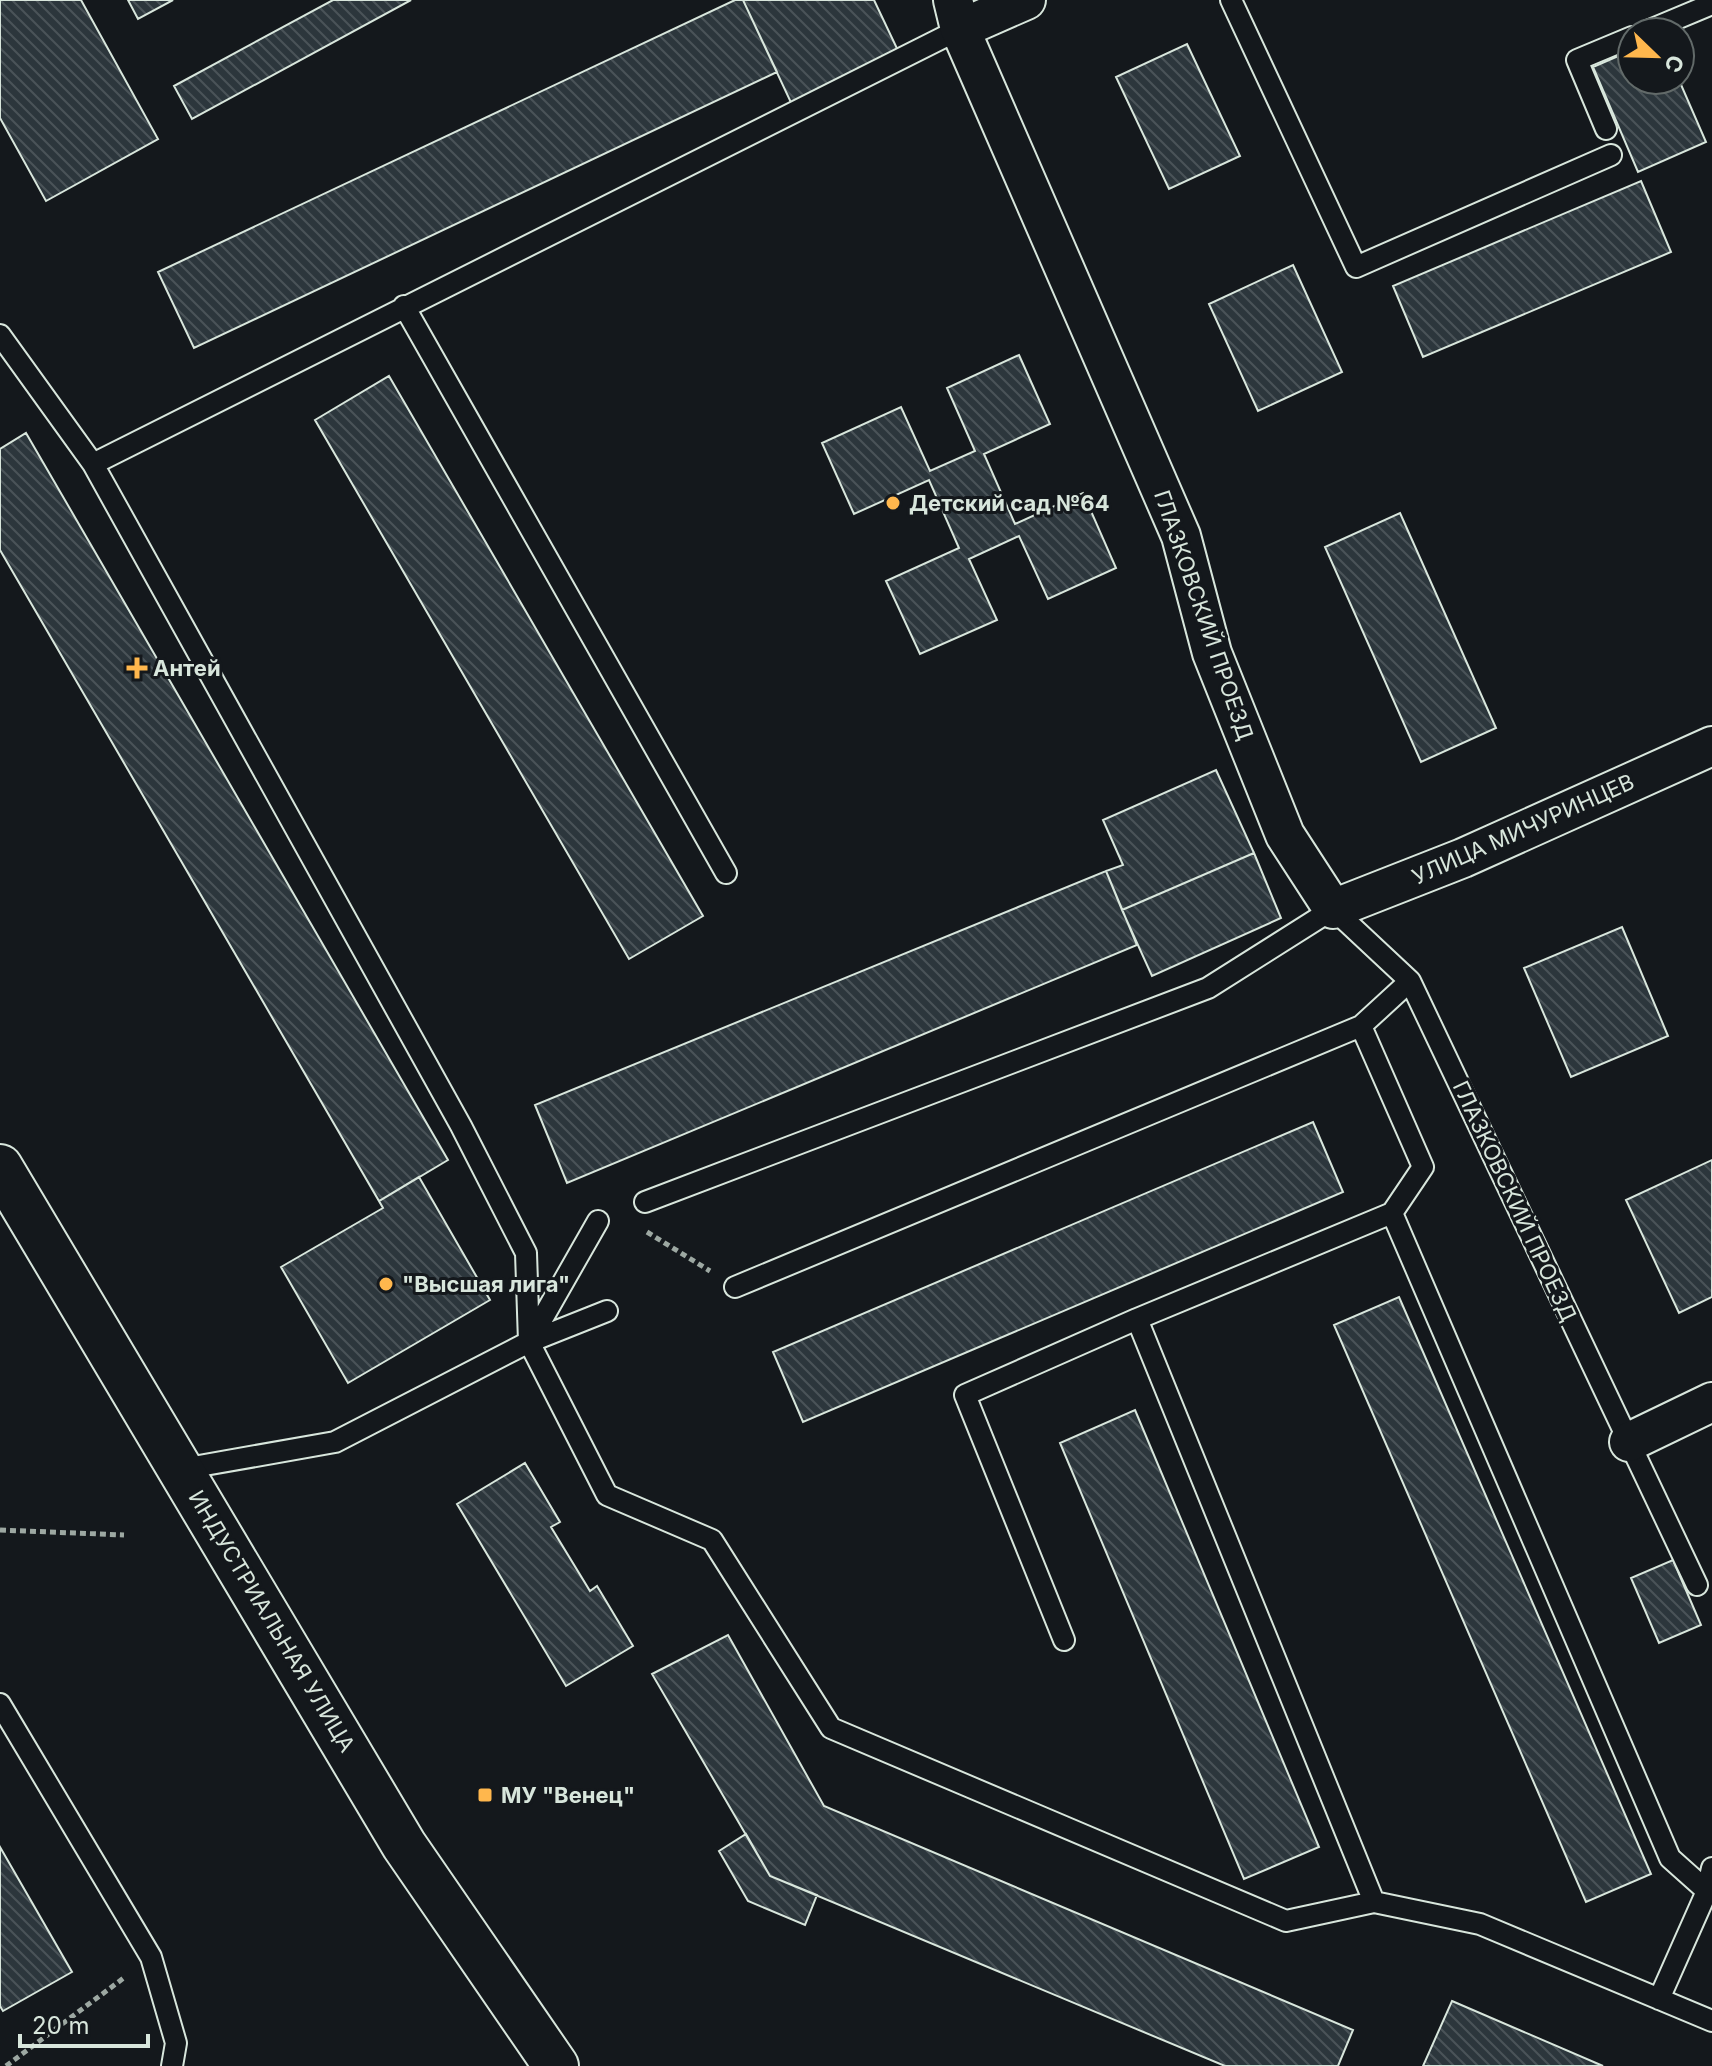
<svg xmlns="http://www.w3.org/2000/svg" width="1712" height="2066" font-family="Inter,sans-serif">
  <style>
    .building { fill: url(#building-back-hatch); stroke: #d8e6dc; stroke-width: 2 }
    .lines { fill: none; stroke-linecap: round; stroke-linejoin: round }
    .lane-casing { stroke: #d8e6dc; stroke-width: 24 }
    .street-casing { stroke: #d8e6dc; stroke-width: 42 }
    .highway-casing { stroke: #d8e6dc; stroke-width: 48 }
    .path { stroke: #9da8a2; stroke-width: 5; stroke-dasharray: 6 4; stroke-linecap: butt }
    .lane { stroke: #14181c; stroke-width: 20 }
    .street { stroke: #14181c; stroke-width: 38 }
    .highway { stroke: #14181c; stroke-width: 44 }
    .poi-dot { fill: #ffb74d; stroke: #14181c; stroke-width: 3 }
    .labels { text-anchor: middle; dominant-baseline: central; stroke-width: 6; stroke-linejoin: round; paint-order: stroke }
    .poi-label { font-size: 22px; font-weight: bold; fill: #d8e6dc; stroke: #14181c; text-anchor: start }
    .street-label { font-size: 22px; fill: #d8e6dc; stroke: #14181c }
  </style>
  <defs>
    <pattern id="building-back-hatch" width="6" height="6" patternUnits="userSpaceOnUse" patternTransform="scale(2)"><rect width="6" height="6" fill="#2c363c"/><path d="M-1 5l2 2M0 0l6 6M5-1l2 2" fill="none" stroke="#4a5358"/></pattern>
  </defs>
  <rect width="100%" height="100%" fill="#14181c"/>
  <path class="building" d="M 0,0 L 81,0 L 158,139 L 46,201 L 0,118 Z
    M 128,0 L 173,0 L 138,19 Z
    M 333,0 L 411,0 L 192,119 L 174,86 Z
    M 735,0 L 743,0 L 777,72 L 194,348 L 158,272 Z
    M 743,0 L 874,0 L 902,59 L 794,109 Z
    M 1187,44 L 1240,156 L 1169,189 L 1116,77 Z
    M 1632,50 L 1632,80 L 1679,80 L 1706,142 L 1638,172 L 1593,67 Z
    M 1641,181 L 1671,252 L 1423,357 L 1393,286 Z
    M 1293,265 L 1342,372 L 1258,411 L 1209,304 Z
    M 1019,355 L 1050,424 L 984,454 L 1015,524 L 1083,493 L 1116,568 L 1048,599 L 1019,536 L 969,559 L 997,620 L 920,654 L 886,581 L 959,548 L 929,480 L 854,514 L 822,443 L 901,407 L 930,471 L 975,451 L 947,388 Z
    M 389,376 L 703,916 L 629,959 L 315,420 Z
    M 26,433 L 448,1160 L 379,1201 L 0,550 L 0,449 Z
    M 1400,513 L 1496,728 L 1421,762 L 1325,547 Z
    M 1216,770 L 1254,853 L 1122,910 L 1106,871 L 1123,865 L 1103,820 Z
    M 1254,853 L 1281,918 L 1152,976 L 1122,910 Z
    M 1106,871 L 1137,945 L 567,1183 L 535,1105 Z
    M 1622,927 L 1668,1036 L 1571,1077 L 1524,968 Z
    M 1313,1122 L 1343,1192 L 803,1422 L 773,1352 Z
    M 1712,1160 L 1712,1297 L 1679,1313 L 1626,1200 Z
    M 419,1177 L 490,1300 L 348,1383 L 281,1267 L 383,1208 L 379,1201 Z
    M 1399,1297 L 1651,1874 L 1586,1902 L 1334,1325 Z
    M 1135,1410 L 1319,1847 L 1244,1879 L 1060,1443 Z
    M 525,1463 L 560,1522 L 551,1527 L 590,1591 L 597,1586 L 633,1646 L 566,1686 L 457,1504 Z
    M 1673,1560 L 1701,1625 L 1659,1643 L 1631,1578 Z
    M 728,1635 L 824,1806 L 1353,2030 L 1338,2066 L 1225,2066 L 770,1876 L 652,1674 Z
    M 746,1834 L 770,1876 L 817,1895 L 805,1925 L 748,1901 L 719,1851 Z
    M 0,1847 L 72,1972 L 3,2011 L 0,2006 Z
    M 1452,2001 L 1603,2066 L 1423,2066 Z"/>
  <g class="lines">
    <g class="lane-casing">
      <path id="lane" d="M 1231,0 L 1356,267 L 1611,155
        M 1645,32 L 1712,4
        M 1606,129 L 1577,60 L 1632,37
        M 404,306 L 726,873
        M 0,335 L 93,464 L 461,1126 L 526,1253 L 529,1342 L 607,1495 L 712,1540 L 831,1728 L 1286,1921 L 1374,1902 L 1480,1924 L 1712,2021
        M 93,464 L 960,29
        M 645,1202 L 1208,988 L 1333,909 L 1410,981 L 1697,1585
        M 1392,1213 L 1670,1858 L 1707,1891 L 1659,1999
        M 735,1287 L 1361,1026 L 1410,981
        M 1137,1319 L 1374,1902
        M 529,1342 L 607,1311
        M 182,1469 L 335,1442 L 529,1342 L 598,1221
        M 1064,1640 L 965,1395 L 1137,1319 L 1392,1213 L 1423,1167 L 1361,1026
        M 0,1704 L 151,1957 L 176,2043 L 172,2066
        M 1712,1868 L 1707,1891 L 1712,1893"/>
    </g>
    <g class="street-casing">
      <path id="street" d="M 953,0 L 960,29 L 1181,536 L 1212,653 L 1285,835 L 1333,909 L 1463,858 L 1712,746
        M 960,29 L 1026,0
        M 1629,1442 L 1712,1402"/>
    </g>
    <g class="highway-casing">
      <path id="highway" d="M 0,1167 L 404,1845 L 556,2066"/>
    </g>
    <path class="path" d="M 647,1232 L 710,1271
      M 0,1530 L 124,1535
      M 6,2066 L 125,1977"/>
    <use href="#lane" class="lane"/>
    <use href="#street" class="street"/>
    <use href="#highway" class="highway"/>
  </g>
  <g class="poi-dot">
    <circle cx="893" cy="503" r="8"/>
    <path d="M133 656h8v8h8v8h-8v8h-8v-8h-8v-8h8z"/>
    <circle cx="386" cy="1284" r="8"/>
    <rect x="477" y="1787" width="16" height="16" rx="4"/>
  </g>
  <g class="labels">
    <g class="poi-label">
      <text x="909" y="503">Детский сад №64</text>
      <text x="153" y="668">Антей</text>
      <text x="402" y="1284">"Высшая лига"</text>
      <text x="501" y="1795">МУ "Венец"</text>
    </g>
    <g class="street-label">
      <text transform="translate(1204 615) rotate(71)">ГЛАЗКОВСКИЙ ПРОЕЗД</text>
      <text transform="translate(1523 829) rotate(-24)">УЛИЦА МИЧУРИНЦЕВ</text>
      <text transform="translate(1515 1201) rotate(65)">ГЛАЗКОВСКИЙ ПРОЕЗД</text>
      <text transform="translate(272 1621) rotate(59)">ИНДУСТРИАЛЬНАЯ УЛИЦА</text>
    </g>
  </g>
  <g transform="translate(1656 56) rotate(113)"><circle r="38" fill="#14181c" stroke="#626a69" stroke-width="2"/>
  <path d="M0-6L14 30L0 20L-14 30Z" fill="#ffb74d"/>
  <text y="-12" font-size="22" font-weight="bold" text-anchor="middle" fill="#d8e6dc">С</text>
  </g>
  <path d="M20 2034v12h128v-12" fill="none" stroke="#d8e6dc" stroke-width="4"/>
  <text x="32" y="2034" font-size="24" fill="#d8e6dc" stroke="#14181c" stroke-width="6" paint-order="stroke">20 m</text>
</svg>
